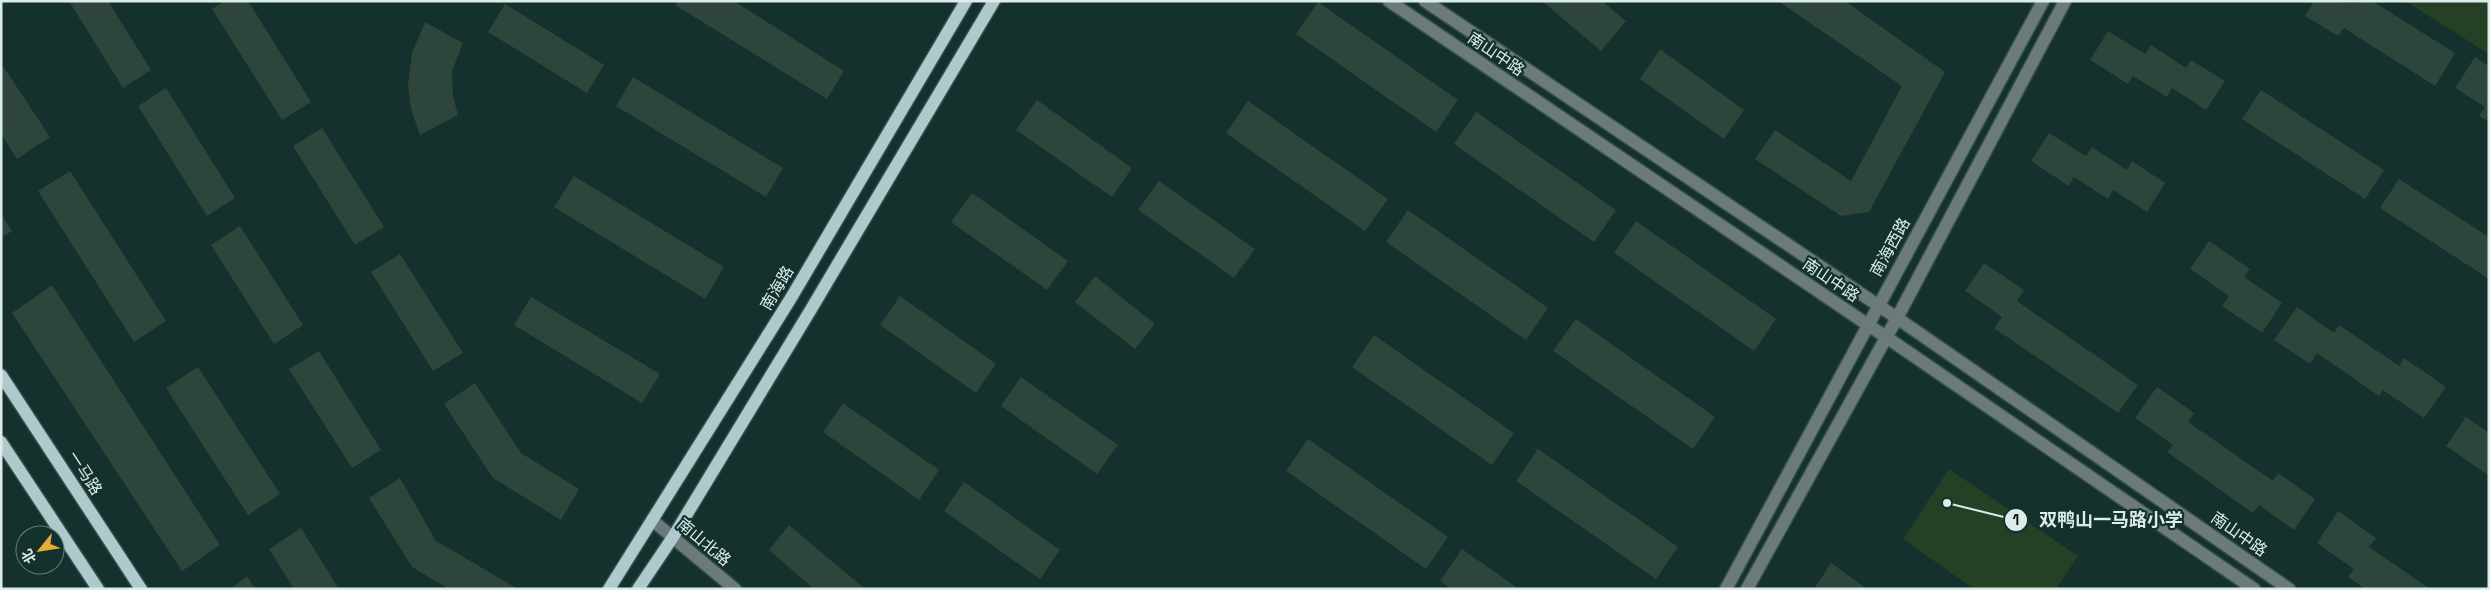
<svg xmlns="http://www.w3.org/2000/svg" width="2490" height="590" font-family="'Space Grotesk','Noto Sans SC',sans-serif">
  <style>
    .green { fill: #254025 }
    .building { fill: #2d453b }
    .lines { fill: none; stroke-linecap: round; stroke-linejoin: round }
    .minor-casing { stroke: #344f4b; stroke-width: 15 }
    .major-casing { stroke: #344f4b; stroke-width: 15 }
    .minor { stroke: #6d7a7c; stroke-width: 12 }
    .major { stroke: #aecacd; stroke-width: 12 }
    .labels { text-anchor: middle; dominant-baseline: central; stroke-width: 4.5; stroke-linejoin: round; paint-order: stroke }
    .street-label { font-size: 16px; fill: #dbece9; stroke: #14312d }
    .leader { fill: none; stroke: #dbece9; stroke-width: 2 }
    .callout-dot { fill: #dbece9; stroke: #14312d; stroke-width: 2 }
    .mark-label { font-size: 15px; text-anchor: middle; font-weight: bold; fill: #111 }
    .callout-label { font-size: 18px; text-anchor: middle; font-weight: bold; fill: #dbece9; stroke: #14312d; stroke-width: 4.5; stroke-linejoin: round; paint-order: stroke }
  </style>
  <rect width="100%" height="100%" fill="#14312d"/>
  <path class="green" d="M 2405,1 L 2489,1 L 2489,54 Z
    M 1949,469 L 2078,556 L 2056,589 L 1974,589 L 1903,539 Z"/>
  <path class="building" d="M 69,1 L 108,1 L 151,70 L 123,88 Z
    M 225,1 L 248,1 L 311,102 L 282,120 L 212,9 Z
    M 678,1 L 734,1 L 844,71 L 827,99 L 675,5 Z
    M 1542,1 L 1602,1 L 1626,21 L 1601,51 Z
    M 1778,1 L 1845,1 L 1945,72 L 1869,212 L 1841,216 L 1755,159 L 1775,130 L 1851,181 L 1902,86 Z
    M 2314,1 L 2355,3 L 2372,1 L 2455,53 L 2435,86 L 2344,28 L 2338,36 L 2305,16 Z
    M 1318,2 L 1458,100 L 1436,132 L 1296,34 Z
    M 505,4 L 604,65 L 587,93 L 488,32 Z
    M 425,22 L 463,43 L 452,71 L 453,96 L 458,115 L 420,135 L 411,109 L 408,86 L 412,53 Z
    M 2108,31 L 2145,54 L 2151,45 L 2186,68 L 2191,60 L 2225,81 L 2206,110 L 2172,88 L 2167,97 L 2133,76 L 2128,84 L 2090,60 Z
    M 1660,49 L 1744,110 L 1724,139 L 1640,79 Z
    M 2475,57 L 2489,66 L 2489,122 L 2479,116 L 2485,107 L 2455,88 Z
    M 1,63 L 50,137 L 17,159 L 1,134 Z
    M 633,77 L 783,168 L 766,197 L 616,106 Z
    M 166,88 L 235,198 L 207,216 L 138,106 Z
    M 2261,90 L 2384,170 L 2365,199 L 2242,119 Z
    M 1037,100 L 1132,168 L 1112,197 L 1016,130 Z
    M 1248,101 L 1388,199 L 1365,231 L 1226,133 Z
    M 1476,112 L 1616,210 L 1594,242 L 1454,144 Z
    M 322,128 L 384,227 L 355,245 L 293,146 Z
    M 2049,133 L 2086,156 L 2092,147 L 2127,170 L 2132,161 L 2165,183 L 2147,212 L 2113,190 L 2108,199 L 2074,177 L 2069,186 L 2031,161 Z
    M 70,171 L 166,321 L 134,342 L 38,191 Z
    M 574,176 L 724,267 L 705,299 L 554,207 Z
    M 2399,179 L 2489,237 L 2489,279 L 2380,208 Z
    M 1159,181 L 1255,249 L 1234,278 L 1138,210 Z
    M 972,193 L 1068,261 L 1047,290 L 951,222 Z
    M 1408,210 L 1548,308 L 1526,340 L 1386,242 Z
    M 1,214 L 12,231 L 1,238 Z
    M 1636,221 L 1776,319 L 1754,351 L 1614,253 Z
    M 240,226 L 303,325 L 274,344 L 211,245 Z
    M 2209,241 L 2250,269 L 2244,277 L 2282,303 L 2262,333 L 2222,306 L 2229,296 L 2190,269 Z
    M 400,254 L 463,353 L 433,371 L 371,272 Z
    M 1984,263 L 2024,290 L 2017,301 L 2138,385 L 2118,413 L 1994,328 L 2002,317 L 1965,291 Z
    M 1095,276 L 1155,324 L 1135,349 L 1075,302 Z
    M 52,285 L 220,545 L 182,571 L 12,313 Z
    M 900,296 L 996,364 L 976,393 L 880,325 Z
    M 531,297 L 660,374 L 642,403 L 514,325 Z
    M 2297,307 L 2334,333 L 2339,325 L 2399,366 L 2404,358 L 2446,387 L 2424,418 L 2383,390 L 2379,396 L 2317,353 L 2310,364 L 2274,340 Z
    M 1576,319 L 1715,417 L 1693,449 L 1553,351 Z
    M 1374,335 L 1514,433 L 1492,465 L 1352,367 Z
    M 319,351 L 381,450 L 352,468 L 289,369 Z
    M 198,367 L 280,494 L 248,515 L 166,388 Z
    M 1021,377 L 1118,445 L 1097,474 L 1001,406 Z
    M 475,383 L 521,453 L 579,489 L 561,520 L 493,478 L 444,404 Z
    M 2157,387 L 2194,413 L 2188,422 L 2273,481 L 2278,473 L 2315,499 L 2294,530 L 2259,505 L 2253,513 L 2167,452 L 2173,445 L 2135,418 Z
    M 843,403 L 939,470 L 919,500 L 823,432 Z
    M 2466,417 L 2489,433 L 2489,476 L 2446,446 Z
    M 1308,439 L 1448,537 L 1426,569 L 1286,471 Z
    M 1538,449 L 1678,547 L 1656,579 L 1516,481 Z
    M 400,478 L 436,541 L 518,589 L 449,589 L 412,567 L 369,498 Z
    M 964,482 L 1060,550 L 1040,579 L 944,511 Z
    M 2338,511 L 2376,538 L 2369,547 L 2430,589 L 2365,589 L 2348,577 L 2354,569 L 2317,543 Z
    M 789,525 L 865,589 L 814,589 L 769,550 Z
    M 301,528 L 339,589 L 294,589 L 269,549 Z
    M 1462,549 L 1519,589 L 1451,589 L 1440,581 Z
    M 1831,563 L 1867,589 L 1814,589 Z
    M 247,576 L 255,589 L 230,589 Z"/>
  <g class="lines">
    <g class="minor-casing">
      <path id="minor" d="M 1389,1 L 1886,337 L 2254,589
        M 1425,1 L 1897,318 L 2289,589
        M 652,520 L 735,589
        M 1726,589 L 2043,1
        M 1747,589 L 1897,318 L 2065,1"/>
    </g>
    <g class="major-casing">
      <path id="major" d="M 1,375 L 141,589
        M 1,442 L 98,589
        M 609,589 L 791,298 L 966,1
        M 638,589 L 673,537 L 810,311 L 994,1"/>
    </g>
    <use href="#minor" class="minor"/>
    <use href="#major" class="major"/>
  </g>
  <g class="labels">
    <g class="street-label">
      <text transform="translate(1496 54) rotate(34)">南山中路</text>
      <text transform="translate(1890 247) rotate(-61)">南海西路</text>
      <text transform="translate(1831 280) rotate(34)">南山中路</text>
      <text transform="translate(777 288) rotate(-59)">南海路</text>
      <text transform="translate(85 473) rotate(57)">一马路</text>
      <text transform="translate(2239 534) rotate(35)">南山中路</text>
      <text transform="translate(704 542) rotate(40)">南山北路</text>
    </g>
  </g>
  <path class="leader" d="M1947 503L2016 520"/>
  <g class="callout-dot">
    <circle cx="1947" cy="503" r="5"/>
    <circle cx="2016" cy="520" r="12"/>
  </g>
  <g class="mark-label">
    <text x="2016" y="525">1</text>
  </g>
  <g class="callout-label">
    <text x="2111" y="526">双鸭山一马路小学</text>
  </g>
  <rect width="2490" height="590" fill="none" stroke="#dbece9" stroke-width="5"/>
  <g transform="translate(40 550) rotate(240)"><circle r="24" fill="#14312d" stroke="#647c78"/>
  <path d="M0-4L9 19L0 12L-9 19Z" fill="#e4ae35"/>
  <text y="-8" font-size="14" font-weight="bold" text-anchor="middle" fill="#dbece9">北</text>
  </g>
</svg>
